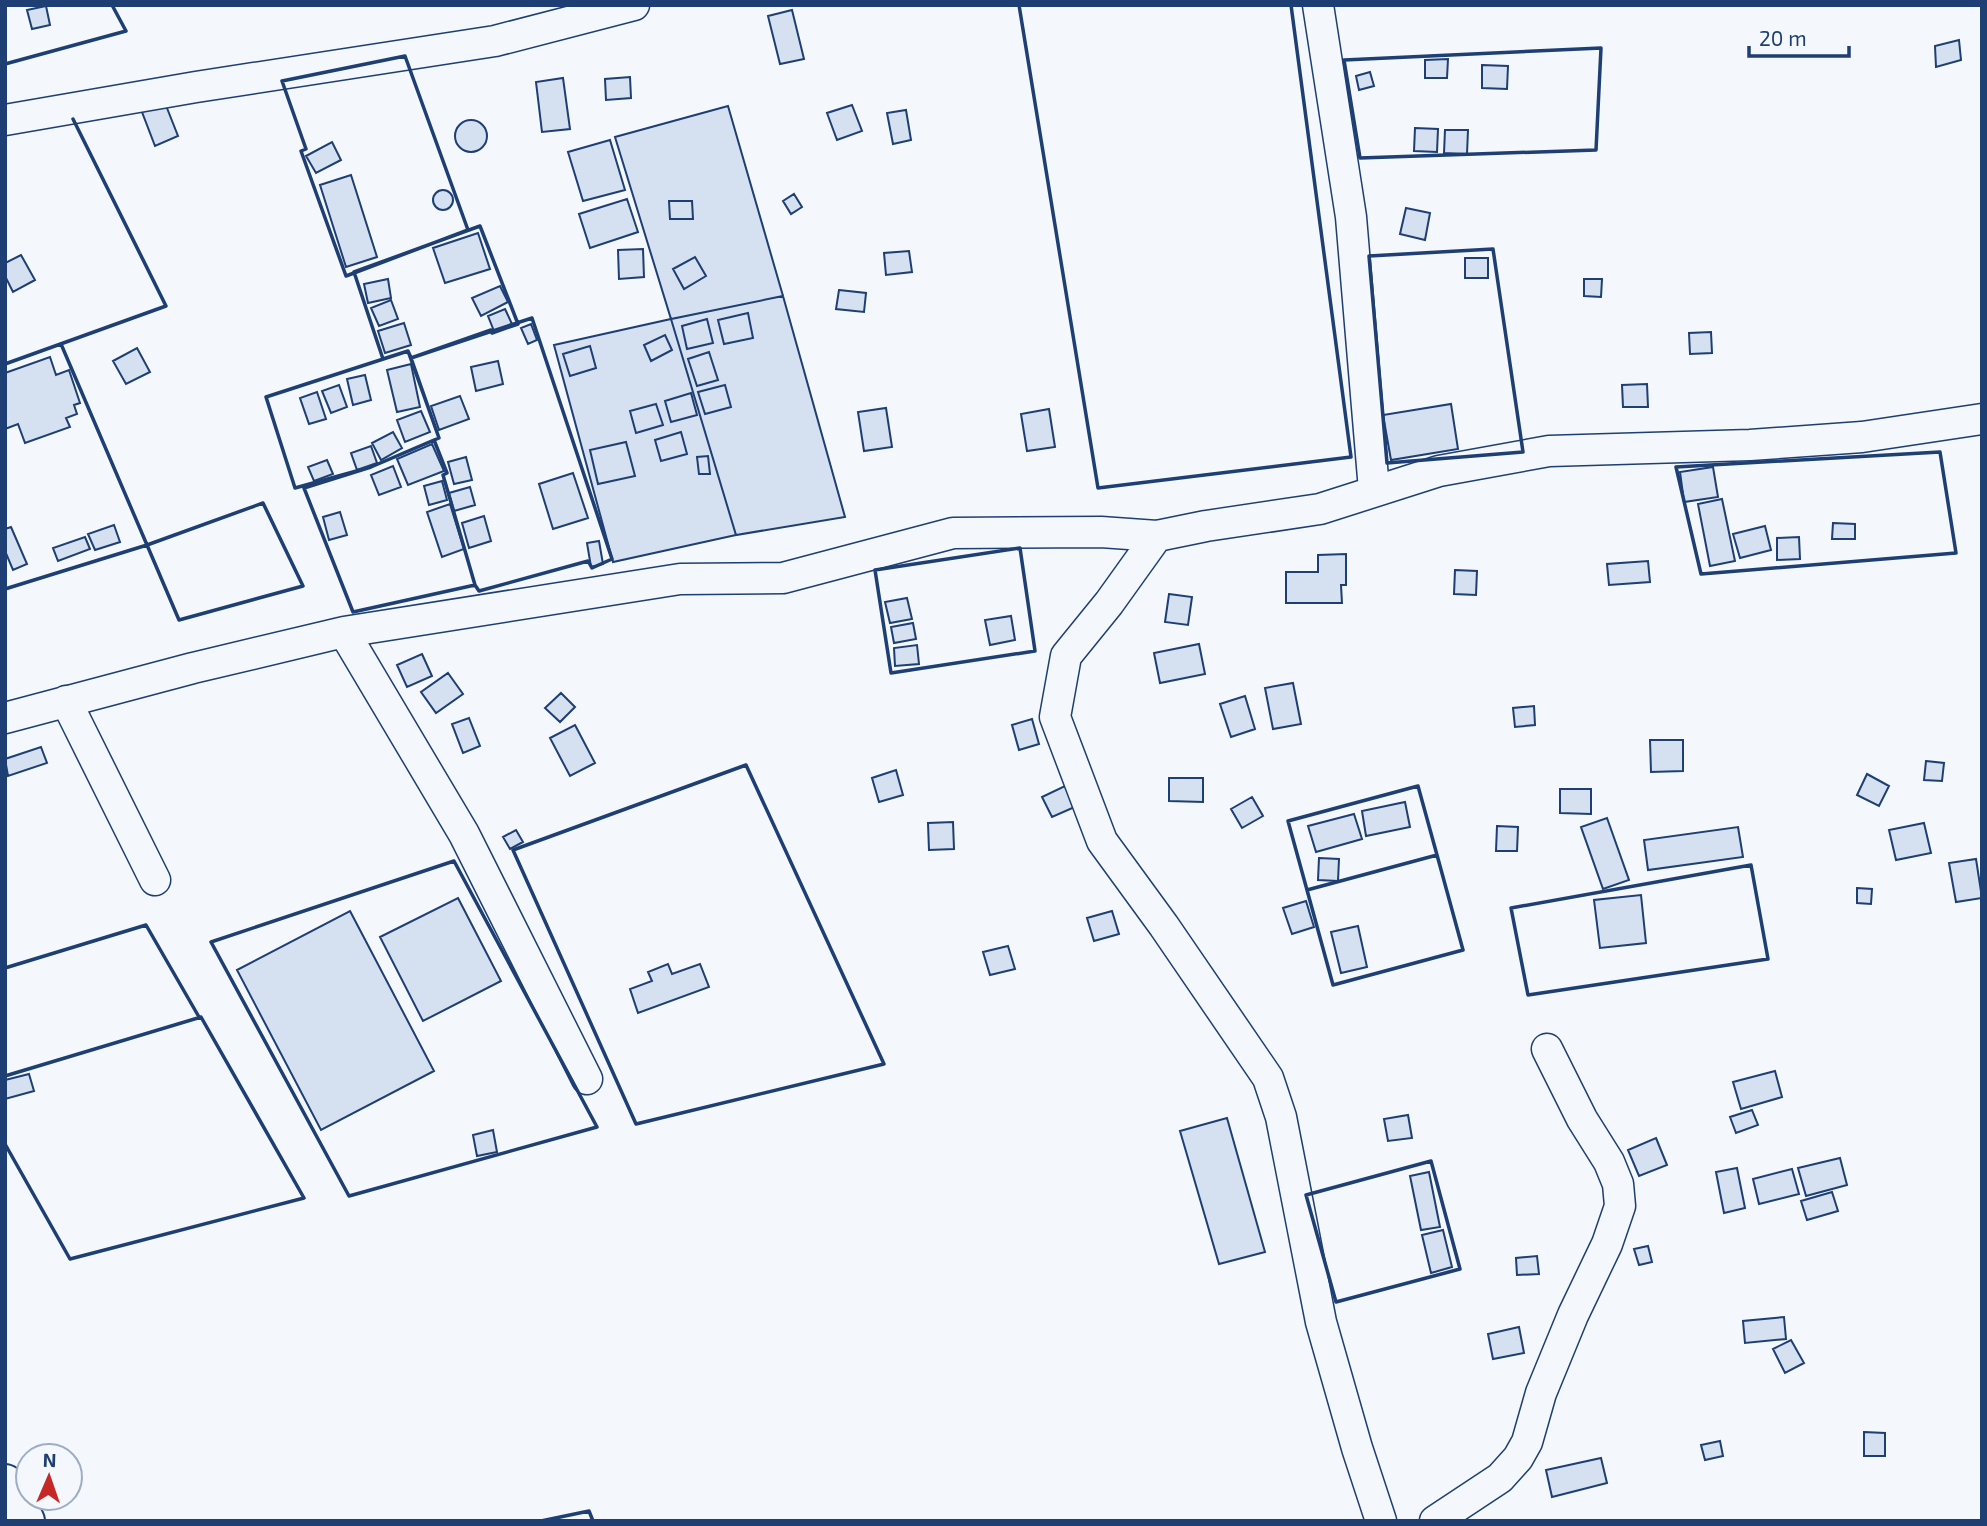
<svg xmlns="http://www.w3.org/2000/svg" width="1987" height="1526" font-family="'Exo 2',sans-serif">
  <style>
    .building { fill: #d5e0f0; stroke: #1d3f73; stroke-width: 2 }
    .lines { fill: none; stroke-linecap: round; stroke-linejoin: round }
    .minor-casing { stroke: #1d3f73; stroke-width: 33 }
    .primary-casing { stroke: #1d3f73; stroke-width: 42 }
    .minor { stroke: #f4f7fb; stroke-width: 30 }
    .primary { stroke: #f4f7fb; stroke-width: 38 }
    .wall { stroke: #1d3f73; stroke-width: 3.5 }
  </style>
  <rect width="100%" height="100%" fill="#f4f7fb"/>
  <path class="building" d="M 46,6 L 50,25 L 32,29 L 27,10 Z
    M 792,10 L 804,59 L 780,64 L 768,16 Z
    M 1959,40 L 1961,60 L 1936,67 L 1935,46 Z
    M 1448,59 L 1447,78 L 1425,78 L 1425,60 Z
    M 1482,65 L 1508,66 L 1507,89 L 1482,88 Z
    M 1370,72 L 1374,86 L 1359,90 L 1356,76 Z
    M 630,77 L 631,98 L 606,100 L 605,79 Z
    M 563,78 L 570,129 L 542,132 L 536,82 Z
    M 165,103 L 178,136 L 155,146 L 142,112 Z
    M 852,105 L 862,131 L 837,140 L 827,113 Z
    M 728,106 L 783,296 L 671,319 L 615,137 Z
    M 906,110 L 911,140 L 893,144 L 887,113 Z
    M455 136a16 16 0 1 1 32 0a16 16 0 1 1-32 0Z
    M 1415,128 L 1438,129 L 1437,152 L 1414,151 Z
    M 1445,130 L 1468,130 L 1467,154 L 1444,153 Z
    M 610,140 L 625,190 L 583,201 L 568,152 Z
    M 332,142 L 341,160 L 316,173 L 306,156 Z
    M 351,175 L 377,257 L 346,267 L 320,185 Z
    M433 200a10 10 0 1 1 20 0a10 10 0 1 1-20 0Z
    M 794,194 L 802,207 L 791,214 L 783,201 Z
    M 627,199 L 638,232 L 590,248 L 579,214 Z
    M 669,201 L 692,201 L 693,219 L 670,219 Z
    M 1406,208 L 1430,213 L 1425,240 L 1400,234 Z
    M 478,233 L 490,269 L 445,283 L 433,248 Z
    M 643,249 L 644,277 L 619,279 L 618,250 Z
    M 909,251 L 912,272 L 886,275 L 884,253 Z
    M 21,255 L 35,280 L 13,292 L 5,276 L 5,263 Z
    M 695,257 L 706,276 L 684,289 L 673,269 Z
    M 1465,258 L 1488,258 L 1488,278 L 1465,278 Z
    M 388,279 L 391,298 L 368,303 L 364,284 Z
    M 1584,279 L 1602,279 L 1601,297 L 1584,296 Z
    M 500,286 L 508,302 L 481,316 L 472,298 Z
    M 839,290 L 866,293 L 864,312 L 836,309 Z
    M 783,296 L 845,517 L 736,535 L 671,319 Z
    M 391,300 L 398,319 L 379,326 L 371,308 Z
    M 505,309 L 512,324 L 494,331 L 488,316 Z
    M 748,313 L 753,338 L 724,344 L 718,320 Z
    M 671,319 L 736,535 L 613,562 L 554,345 Z
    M 707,319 L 713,343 L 687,349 L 682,326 Z
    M 404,323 L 411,345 L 385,353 L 378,331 Z
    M 531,324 L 537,340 L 528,344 L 521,328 Z
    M 1711,332 L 1712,353 L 1690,354 L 1689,333 Z
    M 665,335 L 672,350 L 651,361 L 644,345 Z
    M 590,346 L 596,368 L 570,376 L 563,354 Z
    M 137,348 L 150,372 L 126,384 L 113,361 Z
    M 709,352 L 718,380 L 697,386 L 688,359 Z
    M 50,357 L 56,375 L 69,370 L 80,403 L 74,405 L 77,414 L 66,418 L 70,427 L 25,443 L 18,424 L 5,429 L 5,373 Z
    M 498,361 L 503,384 L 476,391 L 471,367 Z
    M 411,364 L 420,407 L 397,412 L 387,370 Z
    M 365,375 L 371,400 L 353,405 L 347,379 Z
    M 1647,384 L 1648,407 L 1623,407 L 1622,385 Z
    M 339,385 L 347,407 L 331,413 L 322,391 Z
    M 725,385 L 731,407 L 705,414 L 698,392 Z
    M 317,392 L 326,419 L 309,424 L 300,398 Z
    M 691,393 L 697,415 L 671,422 L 665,401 Z
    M 460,396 L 469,419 L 439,430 L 431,406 Z
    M 656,404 L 663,425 L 636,433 L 630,411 Z
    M 1451,404 L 1458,449 L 1391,460 L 1383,415 Z
    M 886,408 L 892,447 L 864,451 L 858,412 Z
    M 1049,409 L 1055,447 L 1027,451 L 1021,414 Z
    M 421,411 L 430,432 L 405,442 L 397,420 Z
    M 393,432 L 402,448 L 381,460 L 372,443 Z
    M 681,432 L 687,454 L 661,461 L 655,440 Z
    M 626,442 L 635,476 L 598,484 L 590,450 Z
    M 432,444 L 444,471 L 408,485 L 397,459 Z
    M 371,446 L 377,463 L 357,470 L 351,453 Z
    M 708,456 L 710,474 L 699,474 L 697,457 Z
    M 466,457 L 472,480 L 454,484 L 448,462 Z
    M 327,460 L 333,474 L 314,481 L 308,467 Z
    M 393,466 L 401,487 L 379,495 L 371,475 Z
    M 1713,467 L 1718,497 L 1684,502 L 1680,472 Z
    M 573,473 L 588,518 L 553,529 L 539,484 Z
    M 442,481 L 447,500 L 429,505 L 424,486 Z
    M 470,487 L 475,505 L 454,511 L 449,493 Z
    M 1722,499 L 1735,561 L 1710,566 L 1698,504 Z
    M 450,504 L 464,549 L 442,557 L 427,512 Z
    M 340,512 L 347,535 L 329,540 L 323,517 Z
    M 484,516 L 491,541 L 469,548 L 462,523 Z
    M 1833,523 L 1855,524 L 1855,539 L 1832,539 Z
    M 114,525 L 120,542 L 95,550 L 88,534 Z
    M 1765,526 L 1771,550 L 1740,558 L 1733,534 Z
    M 11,527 L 27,564 L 13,570 L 5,551 L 5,529 Z
    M 85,537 L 90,549 L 58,561 L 53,548 Z
    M 1799,537 L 1800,559 L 1777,560 L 1777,538 Z
    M 599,541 L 603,564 L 591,567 L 587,543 Z
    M 1346,554 L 1346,585 L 1341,585 L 1342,603 L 1286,603 L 1286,572 L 1318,572 L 1318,555 Z
    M 1648,561 L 1650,582 L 1609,585 L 1607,564 Z
    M 1455,570 L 1477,571 L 1476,595 L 1454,594 Z
    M 1169,594 L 1192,597 L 1188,625 L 1165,622 Z
    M 907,598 L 912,619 L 890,623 L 885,602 Z
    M 1011,616 L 1015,640 L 990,645 L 985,620 Z
    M 913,623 L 916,639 L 894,643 L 891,627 Z
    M 1199,644 L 1205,674 L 1160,683 L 1154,653 Z
    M 917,645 L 919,664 L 895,666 L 894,648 Z
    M 422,654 L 432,676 L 407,687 L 397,665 Z
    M 448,673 L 463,694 L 436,713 L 421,692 Z
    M 1293,683 L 1301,724 L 1273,729 L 1265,688 Z
    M 561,693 L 575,707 L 560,722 L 545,708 Z
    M 1245,696 L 1255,729 L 1231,737 L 1220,704 Z
    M 1534,706 L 1535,725 L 1515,727 L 1513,708 Z
    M 469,718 L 480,746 L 463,753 L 452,724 Z
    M 1032,719 L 1039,744 L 1019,750 L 1012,725 Z
    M 575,725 L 595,763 L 570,776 L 550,738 Z
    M 1650,740 L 1683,740 L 1683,771 L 1651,772 Z
    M 41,747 L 47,763 L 8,776 L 5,759 Z
    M 1926,761 L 1944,763 L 1942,781 L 1924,780 Z
    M 896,770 L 903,795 L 879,802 L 872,778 Z
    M 1867,774 L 1889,786 L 1879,806 L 1857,795 Z
    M 1169,778 L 1203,778 L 1203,802 L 1169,801 Z
    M 1067,785 L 1077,806 L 1052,817 L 1042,797 Z
    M 1560,789 L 1591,789 L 1591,814 L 1560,813 Z
    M 1252,797 L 1263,816 L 1242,828 L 1231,809 Z
    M 1405,802 L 1410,827 L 1366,836 L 1362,811 Z
    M 1354,814 L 1362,839 L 1316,852 L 1308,826 Z
    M 1607,818 L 1629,880 L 1603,889 L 1581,827 Z
    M 953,822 L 954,849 L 929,850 L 928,823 Z
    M 1924,823 L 1931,853 L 1896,860 L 1889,830 Z
    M 1497,826 L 1518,827 L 1517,851 L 1496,851 Z
    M 1738,827 L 1743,857 L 1648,870 L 1644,840 Z
    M 516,830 L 523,842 L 510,849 L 503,837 Z
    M 1319,858 L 1339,859 L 1338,881 L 1318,880 Z
    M 1976,859 L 1982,898 L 1956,902 L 1949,863 Z
    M 1857,888 L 1872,889 L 1871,904 L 1857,903 Z
    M 1641,895 L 1646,943 L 1600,948 L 1594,900 Z
    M 458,898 L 501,981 L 423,1021 L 380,937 Z
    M 1306,901 L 1314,927 L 1292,934 L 1283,908 Z
    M 350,911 L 434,1071 L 321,1130 L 237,970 Z
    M 1112,911 L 1119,934 L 1094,941 L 1087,918 Z
    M 1358,926 L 1367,967 L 1341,973 L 1331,932 Z
    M 1008,946 L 1015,969 L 990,975 L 983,952 Z
    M 668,964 L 672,974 L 700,964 L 709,987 L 638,1013 L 630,989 L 652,981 L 648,972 Z
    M 1775,1071 L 1782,1097 L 1741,1109 L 1733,1082 Z
    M 29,1074 L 34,1091 L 5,1099 L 5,1080 Z
    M 1752,1110 L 1758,1125 L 1736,1133 L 1730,1117 Z
    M 1408,1115 L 1412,1138 L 1388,1141 L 1384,1119 Z
    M 1227,1118 L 1265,1252 L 1219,1264 L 1180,1131 Z
    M 493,1130 L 497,1152 L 477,1156 L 473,1135 Z
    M 1656,1138 L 1667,1165 L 1639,1176 L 1628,1150 Z
    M 1840,1158 L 1847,1185 L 1806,1196 L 1798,1168 Z
    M 1737,1168 L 1745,1208 L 1724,1213 L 1716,1172 Z
    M 1792,1169 L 1799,1194 L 1759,1204 L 1753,1179 Z
    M 1429,1172 L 1440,1227 L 1421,1230 L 1410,1176 Z
    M 1832,1192 L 1838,1211 L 1807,1220 L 1801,1201 Z
    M 1443,1230 L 1452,1267 L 1431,1273 L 1422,1235 Z
    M 1648,1246 L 1652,1262 L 1639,1265 L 1634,1249 Z
    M 1537,1256 L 1539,1274 L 1517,1275 L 1516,1258 Z
    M 1784,1317 L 1786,1339 L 1745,1343 L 1743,1321 Z
    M 1519,1327 L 1524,1353 L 1493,1359 L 1488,1334 Z
    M 1791,1340 L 1804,1363 L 1785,1373 L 1773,1349 Z
    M 1864,1432 L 1885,1433 L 1885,1456 L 1864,1456 Z
    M 1720,1441 L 1723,1456 L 1705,1460 L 1701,1445 Z
    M 1601,1458 L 1607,1483 L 1552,1497 L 1546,1470 Z"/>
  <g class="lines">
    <g class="minor-casing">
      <path id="minor" d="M 1318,5 L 1351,217 L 1374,490
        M 5,120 L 196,87 L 495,41 L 634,5
        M 1157,536 L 1109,603 L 1066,656 L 1055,717 L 1102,841 L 1164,926 L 1268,1078 L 1281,1117 L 1321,1322 L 1357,1448 L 1381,1521
        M 344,632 L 464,834 L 587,1079
        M 66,701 L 155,880
        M 5,718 L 193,668 L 344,632 L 680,579 L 783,578 L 953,533 L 1101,532 L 1157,536 L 1206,526 L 1320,509 L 1439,471 L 1549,451 L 1750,445 L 1862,437 L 1982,419
        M 1435,1521 L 1500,1478 L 1518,1458 L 1527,1442 L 1541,1393 L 1573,1315 L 1607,1244 L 1620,1206 L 1618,1184 L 1609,1162 L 1582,1119 L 1547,1049"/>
    </g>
    <g class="primary-casing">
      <path id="primary" d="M 5,1484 L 25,1521"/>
    </g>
    <use href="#minor" class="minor"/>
    <use href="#primary" class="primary"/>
    <path class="wall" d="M 1019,5 L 1098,488 L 1351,457 L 1291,5
      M 1601,48 L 1596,150 L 1360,158 L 1344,60 Z
      M 405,56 L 468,230 L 346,276 L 301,151 L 306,149 L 282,81 Z
      M 5,64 L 126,31 L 112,5
      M 480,226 L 518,324 L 492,333 L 491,330 L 411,358 L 408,351 L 383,359 L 354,272 Z
      M 1493,249 L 1523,452 L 1387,463 L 1369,256 Z
      M 532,318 L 612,559 L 592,568 L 588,561 L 479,591 L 475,585 L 443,475 L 447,473 L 434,440 L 439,438 L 411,358 Z
      M 408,351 L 439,438 L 371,467 L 295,488 L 266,397 Z
      M 5,364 L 166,306 L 73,119
      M 434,440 L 447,473 L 443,475 L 475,585 L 353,612 L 304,488 L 371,467 Z
      M 1940,452 L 1956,553 L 1701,574 L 1676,467 Z
      M 263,503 L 303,586 L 179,620 L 147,545 Z
      M 1020,548 L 1035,651 L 891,673 L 875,570 Z
      M 5,589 L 147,545 L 61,344
      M 746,765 L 884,1064 L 636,1124 L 513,850 Z
      M 1418,786 L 1437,855 L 1307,890 L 1288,821 Z
      M 1437,855 L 1463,950 L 1333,985 L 1307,890 Z
      M 454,861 L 597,1127 L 349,1196 L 211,942 Z
      M 1751,865 L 1768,959 L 1528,995 L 1511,908 Z
      M 5,968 L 146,925 L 199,1017
      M 5,1076 L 201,1017 L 304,1198 L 70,1259 L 5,1144
      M 1431,1161 L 1460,1269 L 1336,1302 L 1306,1195 Z
      M 541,1521 L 589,1511 L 593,1521"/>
  </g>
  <rect width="1987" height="1526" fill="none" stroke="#1d3f73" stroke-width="14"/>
  <g transform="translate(49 1477) rotate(2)"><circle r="33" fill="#f4f7fb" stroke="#9eadc5" stroke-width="2"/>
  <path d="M0-5L12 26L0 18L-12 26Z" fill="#c62828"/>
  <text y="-10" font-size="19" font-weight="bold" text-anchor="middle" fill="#1d3f73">N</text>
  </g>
  <path d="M1749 46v10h100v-10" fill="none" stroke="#1d3f73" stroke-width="3.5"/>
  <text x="1759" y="46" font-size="21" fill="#1d3f73" stroke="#f4f7fb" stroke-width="5" paint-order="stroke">20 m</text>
</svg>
